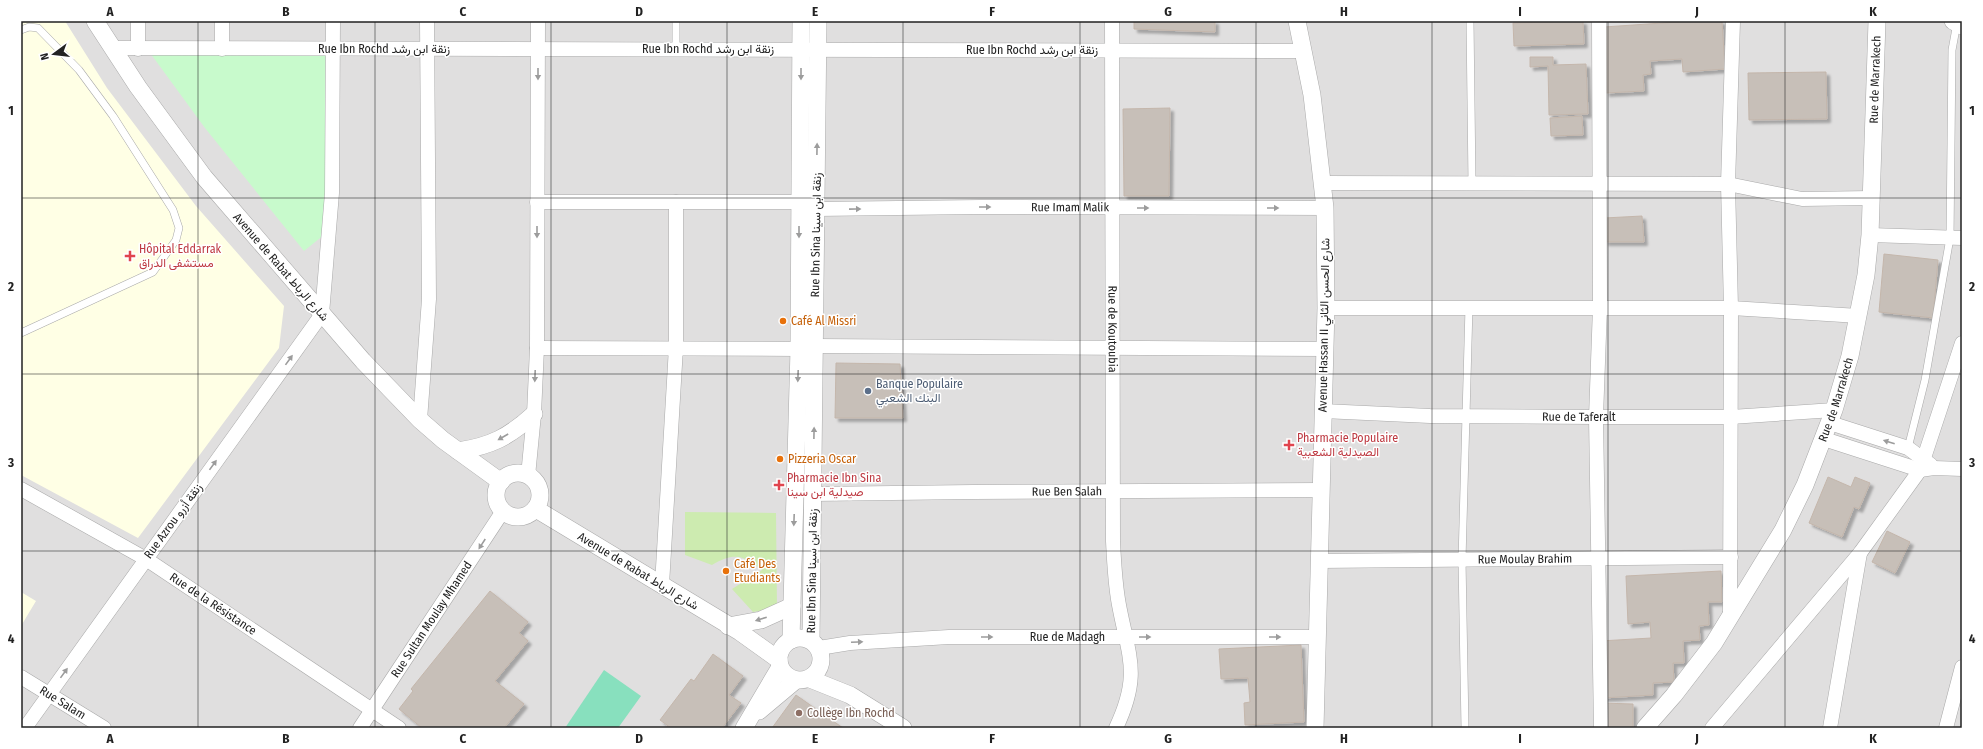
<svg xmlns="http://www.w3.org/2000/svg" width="1983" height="749" font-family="'Fira Sans Condensed',Vazirmatn,sans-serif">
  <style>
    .residential { fill: #e0dfdf }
    .education { fill: #ffffe5 }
    .grass { fill: #cdebb0 }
    .park { fill: #c8facc }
    .pitch { fill: #88e0be }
    .building { fill: #c7bfb8; stroke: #c4b6ab; filter: url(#shadow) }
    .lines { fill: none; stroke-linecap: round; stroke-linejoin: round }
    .service-casing { stroke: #a9a9a9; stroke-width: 8 }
    .minor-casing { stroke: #a9a9a9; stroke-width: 15 }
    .tertiary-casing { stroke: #a9a9a9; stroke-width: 18 }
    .service { stroke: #fff; stroke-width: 7 }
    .minor { stroke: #fff; stroke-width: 14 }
    .tertiary { stroke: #fff; stroke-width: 17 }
    .oneway { fill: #9c9c9c }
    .grid { fill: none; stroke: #222; stroke-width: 1; stroke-opacity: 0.55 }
    .health-dot { fill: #e0444e; stroke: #fff; stroke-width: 1.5 }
    .food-dot { fill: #e8710a; stroke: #fff; stroke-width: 1.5 }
    .service-dot { fill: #5c6f8a; stroke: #fff; stroke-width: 1.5 }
    .education-dot { fill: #8d6e63; stroke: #fff; stroke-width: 1.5 }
    .labels { text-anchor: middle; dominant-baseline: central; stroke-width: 3; stroke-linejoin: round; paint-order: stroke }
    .street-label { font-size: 12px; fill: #222; stroke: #fff }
    .health-label { font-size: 12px; fill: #be3a42; stroke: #fff; text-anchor: start }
    .food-label { font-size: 12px; fill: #c56008; stroke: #fff; text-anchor: start }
    .service-label { font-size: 12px; fill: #4e5e75; stroke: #fff; text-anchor: start }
    .education-label { font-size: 12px; fill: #785e54; stroke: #fff; text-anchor: start }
    .neatline { fill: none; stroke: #222; stroke-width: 1.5 }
    .grid-label { font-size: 13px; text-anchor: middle; font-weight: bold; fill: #222 }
  </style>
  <defs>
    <filter id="shadow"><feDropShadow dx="3.5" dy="3.5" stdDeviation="1" flood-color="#0004"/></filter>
  </defs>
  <rect width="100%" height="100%" fill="#f2efe9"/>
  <path class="residential" d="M 21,21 L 1962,21 L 1962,728 L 21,728 Z"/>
  <path class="education" d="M 21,21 L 65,21 L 107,88 L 196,206 L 284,306 L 279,348 L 138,538 L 21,475 Z
    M 21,592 L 36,601 L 21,626 Z"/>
  <path class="grass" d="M 685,512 L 776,513 L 777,608 L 753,612 L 732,589 L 762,570 C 743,555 734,552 712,565 L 685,555 Z"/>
  <path class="park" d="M 145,46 L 334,48 L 330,230 L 304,251 L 205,128 Z"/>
  <path class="pitch" d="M 604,670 L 641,696 L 618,728 L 565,728 Z"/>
  <path class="building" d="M 1134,21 L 1215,21 L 1215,32 L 1134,29 Z
    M 1583,21 L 1584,44 L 1514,46 L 1513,23 Z
    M 1691,21 L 1722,21 L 1725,69 L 1683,72 L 1682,59 L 1650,61 L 1651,74 L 1643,75 L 1644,91 L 1606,93 L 1604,27 Z
    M 1530,57 L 1553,57 L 1553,65 L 1586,64 L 1588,114 L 1549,115 L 1548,66 L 1530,67 Z
    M 1826,72 L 1827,119 L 1749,120 L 1748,73 Z
    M 1170,108 L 1169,196 L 1124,196 L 1123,109 Z
    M 1582,116 L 1583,135 L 1551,136 L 1550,118 Z
    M 1642,216 L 1644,242 L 1605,242 L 1604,218 Z
    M 1884,254 L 1938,260 L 1933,318 L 1879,312 Z
    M 836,363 L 900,364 L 903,418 L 835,418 Z
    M 1828,477 L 1851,487 L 1855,477 L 1870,483 L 1859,509 L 1854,507 L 1842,537 L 1809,523 Z
    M 1887,531 L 1910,542 L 1895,573 L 1872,562 Z
    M 1721,571 L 1722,602 L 1708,602 L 1709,625 L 1699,626 L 1700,640 L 1683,641 L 1684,663 L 1673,663 L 1674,682 L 1653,683 L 1653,695 L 1603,698 L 1600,641 L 1651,638 L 1650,622 L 1628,624 L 1626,576 Z
    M 490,591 L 528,622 L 519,633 L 528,641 L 495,681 L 524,704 L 504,728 L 422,728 L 399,709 L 413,691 L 411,689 Z
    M 1301,645 L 1304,722 L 1245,725 L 1244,703 L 1250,702 L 1248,678 L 1221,679 L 1219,649 Z
    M 713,654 L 743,676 L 729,695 L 741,703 L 722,728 L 671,728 L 660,720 L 691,679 L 694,681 Z
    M 796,695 L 843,728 L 772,728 Z
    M 1602,703 L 1633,704 L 1633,728 L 1602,728 Z"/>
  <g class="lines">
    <g class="service-casing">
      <path id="service" d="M 676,21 L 676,49
        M 1470,21 L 1472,183
        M 21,30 L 29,27 L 38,28 L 79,70 L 113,116 L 173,210 L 179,228 L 176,240 L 153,272 L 21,333
        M 1908,448 L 1925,380 L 1950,238 L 1952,50 L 1957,23
        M 1465,728 L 1462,560 L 1469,307"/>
    </g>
    <g class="minor-casing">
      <g id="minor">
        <path id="s1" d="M 1112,21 L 1113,541 C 1114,562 1115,584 1119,605 C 1129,658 1141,675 1116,728"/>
        <path d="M 1599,21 L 1600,307 L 1596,417 L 1601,728"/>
        <path d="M 112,48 L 1304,51"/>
        <path d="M 138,49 L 138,21"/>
        <path d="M 222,49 L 222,21"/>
        <path d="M 1323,183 L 1728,184 L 1802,199 L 1871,198"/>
        <path d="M 537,202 L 800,202"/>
        <path id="s2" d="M 816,209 L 980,207 L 1325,208"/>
        <path d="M 1870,235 L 1962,238"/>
        <path d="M 1326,308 L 1731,308 L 1859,316"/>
        <path d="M 814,346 L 1325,349"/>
        <path d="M 537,348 L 799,349"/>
        <path id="s3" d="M 1323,411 L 1430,416 L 1596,417 L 1731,417 L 1834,410"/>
        <path d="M 420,420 L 429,299 L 427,21"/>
        <path d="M 1830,423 L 1908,448 L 1931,465"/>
        <path d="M 1824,439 L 1920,470 L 1934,468 L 1962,469"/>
        <path d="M 528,476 L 534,414 L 537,348 L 538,21"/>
        <path id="s4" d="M 21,489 L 146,559 L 399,728"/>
        <path id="s5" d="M 813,494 L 973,492 L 1321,490"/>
        <path id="s6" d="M 1319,561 L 1731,557"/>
        <path d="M 662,585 L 676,347 L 676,202"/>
        <path d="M 1730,616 L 1731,308 L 1728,184 L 1733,21"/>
        <path id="s7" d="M 819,648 L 850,643 L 949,637 L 1317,637"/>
        <path id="s8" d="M 21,677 L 104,728"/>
        <path d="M 25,728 L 322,314 L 332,193 L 333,21"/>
        <path id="s9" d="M 360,728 L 503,511"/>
        <path d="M 1712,728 L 1860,553 L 1920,470 L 1962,343"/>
        <path d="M 1830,728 L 1860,553"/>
        <path d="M 1946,728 L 1962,667"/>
      </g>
    </g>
    <g class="tertiary-casing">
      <g id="tertiary">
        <path d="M 95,21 L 138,87 L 204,177 L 363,361 L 420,420 L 443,440 L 501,482"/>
        <path d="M 1297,21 L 1312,95 L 1325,208 L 1326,308 L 1315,728"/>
        <path d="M 1953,21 L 1962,26"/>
        <path d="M 458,451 C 491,446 509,437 534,414"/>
        <circle cx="518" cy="495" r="22"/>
        <path d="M 536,509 L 740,632 L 779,660"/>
        <path d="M 728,626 L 761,620 L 792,606"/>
        <circle cx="800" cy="659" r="21"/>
        <path d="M 791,640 L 799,349 L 801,21"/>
        <path d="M 811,640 L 818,21"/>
        <path d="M 810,679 L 850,695 L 903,728"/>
        <path d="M 759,711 L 796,680"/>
        <path d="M 744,728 L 780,667"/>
        <path id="s10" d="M 1645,728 L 1674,695 L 1714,643 L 1783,530 L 1805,485 L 1834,410 L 1850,356 L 1866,275 L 1870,235 L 1877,21"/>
      </g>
    </g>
    <use href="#service" class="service"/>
    <use href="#minor" class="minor"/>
    <use href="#tertiary" class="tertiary"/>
  </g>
  <defs><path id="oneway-solid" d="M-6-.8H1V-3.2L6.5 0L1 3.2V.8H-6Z"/></defs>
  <g class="oneway">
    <use href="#oneway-solid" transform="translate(538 74) rotate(90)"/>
    <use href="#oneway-solid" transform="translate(801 74) rotate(90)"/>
    <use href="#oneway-solid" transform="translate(817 149) rotate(-89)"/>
    <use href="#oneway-solid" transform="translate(985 207)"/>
    <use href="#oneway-solid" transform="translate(1143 208)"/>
    <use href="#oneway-solid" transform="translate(1273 208)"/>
    <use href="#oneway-solid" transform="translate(855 209) rotate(-1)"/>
    <use href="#oneway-solid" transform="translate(537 232) rotate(90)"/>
    <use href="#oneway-solid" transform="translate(799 232) rotate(90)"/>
    <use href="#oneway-solid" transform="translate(289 360) rotate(-54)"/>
    <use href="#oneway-solid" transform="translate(535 376) rotate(92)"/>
    <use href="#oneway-solid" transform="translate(798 376) rotate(92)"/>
    <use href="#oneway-solid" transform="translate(814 433) rotate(-89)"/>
    <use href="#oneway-solid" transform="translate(503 437) rotate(150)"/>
    <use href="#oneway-solid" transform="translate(1889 442) rotate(-162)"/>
    <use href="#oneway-solid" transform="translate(213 465) rotate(-54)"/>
    <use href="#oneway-solid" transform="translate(794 520) rotate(92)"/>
    <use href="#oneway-solid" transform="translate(482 544) rotate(123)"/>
    <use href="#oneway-solid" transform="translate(761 619) rotate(163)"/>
    <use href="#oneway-solid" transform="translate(987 637)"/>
    <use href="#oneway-solid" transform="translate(1145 637)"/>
    <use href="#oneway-solid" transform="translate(1275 637)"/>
    <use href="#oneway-solid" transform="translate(857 642) rotate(-3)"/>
    <use href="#oneway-solid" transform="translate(64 673) rotate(-54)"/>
  </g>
  <path class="grid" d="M 198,21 L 198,728M 375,21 L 375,728M 551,21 L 551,728M 727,21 L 727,728M 903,21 L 903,728M 1080,21 L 1080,728M 1256,21 L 1256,728M 1432,21 L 1432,728M 1608,21 L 1608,728M 1785,21 L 1785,728M 21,198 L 1962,198M 21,374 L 1962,374M 21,551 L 1962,551"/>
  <g class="health-dot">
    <path d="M128 250h4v4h4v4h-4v4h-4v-4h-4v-4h4z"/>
    <path d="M1287 439h4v4h4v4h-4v4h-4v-4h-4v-4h4z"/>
    <path d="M777 479h4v4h4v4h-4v4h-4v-4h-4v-4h4z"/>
  </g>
  <g class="food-dot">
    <circle cx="783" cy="321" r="4"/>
    <circle cx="780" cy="459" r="4"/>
    <circle cx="726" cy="571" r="4"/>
  </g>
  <circle class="service-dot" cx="868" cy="391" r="4"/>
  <circle class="education-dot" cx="799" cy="713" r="4"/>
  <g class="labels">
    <g class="street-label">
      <text x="384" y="49">Rue Ibn Rochd زنقة ابن رشد</text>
      <text x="708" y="49">Rue Ibn Rochd زنقة ابن رشد</text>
      <text x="1032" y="50">Rue Ibn Rochd زنقة ابن رشد</text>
      <text stroke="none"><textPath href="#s10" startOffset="707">Rue de Marrakech</textPath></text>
      <text stroke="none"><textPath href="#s2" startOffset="254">Rue Imam Malik</textPath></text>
      <text transform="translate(816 235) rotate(-89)">Rue Ibn Sina زنقة ابن سينا</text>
      <text transform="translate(281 267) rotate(49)">Avenue de Rabat شارع الرباط</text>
      <text transform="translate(1324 325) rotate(-89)">Avenue Hassan II شارع الحسن الثاني</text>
      <text stroke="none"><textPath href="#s1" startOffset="308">Rue de Koutoubia</textPath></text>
      <text stroke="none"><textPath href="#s10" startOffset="383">Rue de Marrakech</textPath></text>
      <text stroke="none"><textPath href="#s3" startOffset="256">Rue de Taferalt</textPath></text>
      <text stroke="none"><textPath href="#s5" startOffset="254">Rue Ben Salah</textPath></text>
      <text transform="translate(173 521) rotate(-54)">Rue Azrou زنقة أزرو</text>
      <text stroke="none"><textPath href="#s6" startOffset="206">Rue Moulay Brahim</textPath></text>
      <text transform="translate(638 571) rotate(31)">Avenue de Rabat شارع الرباط</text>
      <text transform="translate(812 571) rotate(-89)">Rue Ibn Sina زنقة ابن سينا</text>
      <text stroke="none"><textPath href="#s4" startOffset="224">Rue de la Résistance</textPath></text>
      <text stroke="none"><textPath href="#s9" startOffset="130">Rue Sultan Moulay Mhamed</textPath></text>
      <text stroke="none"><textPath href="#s7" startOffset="249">Rue de Madagh</textPath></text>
      <text stroke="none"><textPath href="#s8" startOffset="49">Rue Salam</textPath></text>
    </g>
    <g class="health-label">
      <text x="139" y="249">Hôpital Eddarrak<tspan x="139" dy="14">مستشفى الدراق</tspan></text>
      <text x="1297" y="438">Pharmacie Populaire<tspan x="1297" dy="14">الصيدلية الشعبية</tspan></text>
      <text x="787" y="478">Pharmacie Ibn Sina<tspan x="787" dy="14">صيدلية ابن سينا</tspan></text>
    </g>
    <g class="food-label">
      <text x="791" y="321">Café Al Missri</text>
      <text x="788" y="459">Pizzeria Oscar</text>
      <text x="734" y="564">Café Des<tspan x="734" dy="14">Etudiants</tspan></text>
    </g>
    <g class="service-label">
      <text x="876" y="384">Banque Populaire<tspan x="876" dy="14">البنك الشعبي</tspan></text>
    </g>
    <g class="education-label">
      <text x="807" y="713">Collège Ibn Rochd</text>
    </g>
  </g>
  <rect width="1983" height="749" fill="none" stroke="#ffffff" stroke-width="44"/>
  <g transform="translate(54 54) rotate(255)" stroke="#ffffff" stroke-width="3" paint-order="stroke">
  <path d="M0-3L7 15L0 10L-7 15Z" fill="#222222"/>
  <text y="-6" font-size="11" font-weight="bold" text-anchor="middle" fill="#222222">N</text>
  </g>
  <rect x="22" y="22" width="1939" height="705" class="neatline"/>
  <g class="grid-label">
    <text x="110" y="16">A</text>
    <text x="286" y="16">B</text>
    <text x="463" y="16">C</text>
    <text x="639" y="16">D</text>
    <text x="815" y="16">E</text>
    <text x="992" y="16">F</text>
    <text x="1168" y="16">G</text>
    <text x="1344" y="16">H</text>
    <text x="1520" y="16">I</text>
    <text x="1697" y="16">J</text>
    <text x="1873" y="16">K</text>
    <text x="11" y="115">1</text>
    <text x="1972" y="115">1</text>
    <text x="11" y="291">2</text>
    <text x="1972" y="291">2</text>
    <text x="11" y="467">3</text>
    <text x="1972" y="467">3</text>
    <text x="11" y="643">4</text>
    <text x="1972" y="643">4</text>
    <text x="110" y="743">A</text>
    <text x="286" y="743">B</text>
    <text x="463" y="743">C</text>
    <text x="639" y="743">D</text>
    <text x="815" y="743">E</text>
    <text x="992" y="743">F</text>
    <text x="1168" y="743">G</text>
    <text x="1344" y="743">H</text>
    <text x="1520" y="743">I</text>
    <text x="1697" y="743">J</text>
    <text x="1873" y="743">K</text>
  </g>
</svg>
